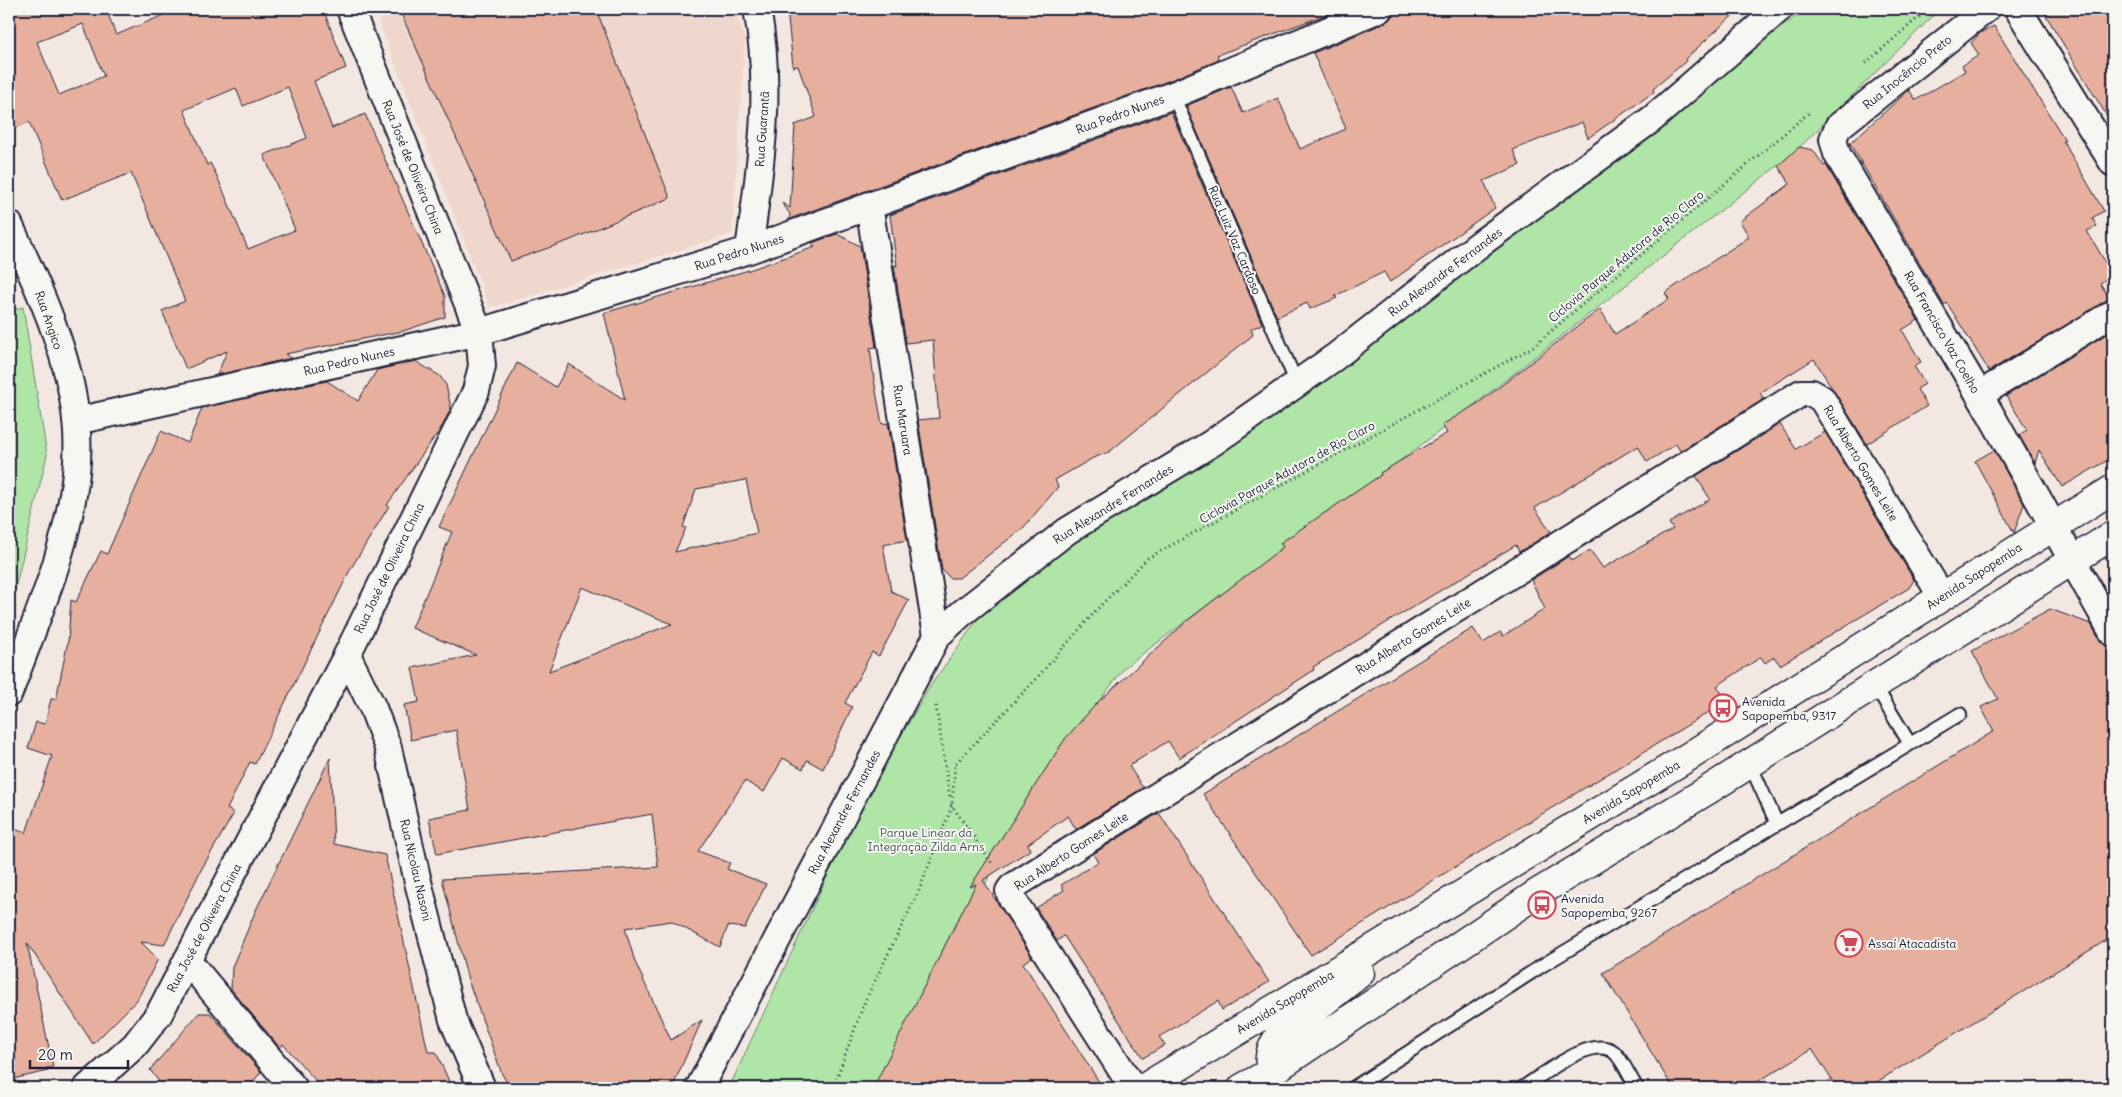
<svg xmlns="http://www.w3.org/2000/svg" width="2122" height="1097" font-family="Delius,sans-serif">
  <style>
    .built { fill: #efd7cd }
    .green { fill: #afe5a7; stroke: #688471 }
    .building { fill: #e7b09e; stroke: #22223b; fill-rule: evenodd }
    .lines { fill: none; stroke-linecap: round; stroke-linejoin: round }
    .service-casing { stroke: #22223b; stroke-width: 16 }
    .minor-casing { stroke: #22223b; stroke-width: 30 }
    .secondary-casing { stroke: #22223b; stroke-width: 31 }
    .path { stroke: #22223b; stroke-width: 3; stroke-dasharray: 1 4; stroke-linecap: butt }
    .service { stroke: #f6f6f2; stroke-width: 12 }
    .minor { stroke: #f6f6f2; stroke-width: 26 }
    .secondary { stroke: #f6f6f2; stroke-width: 28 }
    .labels { text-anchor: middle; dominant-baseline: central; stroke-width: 4; stroke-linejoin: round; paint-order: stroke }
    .street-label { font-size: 12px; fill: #22223b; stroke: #f6f6f2 }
    .poi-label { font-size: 12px; fill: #22223b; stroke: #f6f6f2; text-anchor: start }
    .park-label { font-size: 12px; fill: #455356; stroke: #f6f6f2 }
  </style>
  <rect width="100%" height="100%" fill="#f3e8e1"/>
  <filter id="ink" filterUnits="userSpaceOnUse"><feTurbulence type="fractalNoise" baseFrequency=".02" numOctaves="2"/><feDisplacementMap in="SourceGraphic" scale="10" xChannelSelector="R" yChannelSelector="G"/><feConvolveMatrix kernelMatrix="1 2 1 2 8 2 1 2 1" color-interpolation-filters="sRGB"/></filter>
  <g filter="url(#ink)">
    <path class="built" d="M 374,9 L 735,9 L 745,40 L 732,234 L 490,308 Z"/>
    <path class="green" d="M 1806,9 L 1940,9 L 1795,152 L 1465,412 L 1125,667 L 1070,739 L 994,867 L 878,1088 L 729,1088 L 861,803 L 931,685 L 982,613 L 1043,561 L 1577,179 Z
      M 23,307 L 47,455 L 9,614 L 9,311 Z"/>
    <path class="building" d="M 9,9 L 117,9 L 108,14 L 116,35 L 178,9 L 323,9 L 346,68 L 314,81 L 332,128 L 365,114 L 445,296 L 445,317 L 403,331 L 285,354 L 291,358 L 217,375 L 227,351 L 186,369 L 162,311 L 185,301 L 131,173 L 62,200 L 29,122 L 9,131 ZM 83,24 L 104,76 L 59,95 L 37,42 ZM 288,87 L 307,138 L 264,155 L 295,230 L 248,249 L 216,174 L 210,163 L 207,165 L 184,110 L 236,88 L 243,106 Z
      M 399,9 L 596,9 L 670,198 L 568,241 L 511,261 Z
      M 787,9 L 1341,9 L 1217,55 L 1219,60 L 1168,81 L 789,219 L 790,214 L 782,203 L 790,208 L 795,125 L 816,117 L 798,66 L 793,67 Z
      M 1394,9 L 1740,9 L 1685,59 L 1686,61 L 1653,89 L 1654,92 L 1588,138 L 1582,122 L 1513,150 L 1520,165 L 1484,181 L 1495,208 L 1390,282 L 1384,272 L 1335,296 L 1337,298 L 1310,309 L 1307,303 L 1277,317 L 1186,106 L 1231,87 L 1243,113 L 1278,98 L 1300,149 L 1346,129 L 1313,53 L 1385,23 L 1391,18 Z
      M 2042,9 L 2113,9 L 2113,126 Z
      M 1994,26 L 2065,140 L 2063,141 L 2104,211 L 2092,218 L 2097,226 L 2087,231 L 2113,275 L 2100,283 L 2110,299 L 1989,371 L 1947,303 L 1944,305 L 1850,143 L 1909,90 L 1916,100 L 1965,71 L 1962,66 L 1979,55 L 1971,43 L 1980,33 Z
      M 1171,112 L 1262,324 L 1251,329 L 1253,335 L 1109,452 L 1093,458 L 1055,480 L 1058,487 L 1023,528 L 959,578 L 950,578 L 942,570 L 918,420 L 939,418 L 933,340 L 906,343 L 894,265 L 897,266 L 890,215 Z
      M 1799,147 L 1813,150 L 1824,166 L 1826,165 L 1918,320 L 1902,330 L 1921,362 L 1914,366 L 1925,384 L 1917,389 L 1927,406 L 1867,444 L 1814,359 L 1760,393 L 1764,399 L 1680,451 L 1676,444 L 1647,462 L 1638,446 L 1535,508 L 1551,532 L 1519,552 L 1516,545 L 1313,667 L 1314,670 L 1179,758 L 1168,741 L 1129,766 L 1143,788 L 1076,829 L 1068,816 L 1028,844 L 1030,850 L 983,880 L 1032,957 L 1023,963 L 1103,1088 L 873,1088 L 976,884 L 970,887 L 1065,739 L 1097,703 L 1187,621 L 1283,547 L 1280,543 L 1381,475 L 1380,473 L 1447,433 L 1442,425 L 1480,402 L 1600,309 L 1615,334 L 1669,299 L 1665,293 L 1749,237 L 1740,221 L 1790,184 L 1778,166 Z
      M 837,234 L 860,246 L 876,347 L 870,348 L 874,380 L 882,424 L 888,423 L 907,540 L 883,545 L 891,591 L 909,600 L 879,656 L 872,652 L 845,703 L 852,707 L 823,769 L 807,760 L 803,769 L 783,758 L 764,792 L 745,781 L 698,851 L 730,863 L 727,869 L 766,884 L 745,928 L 728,926 L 720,947 L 671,921 L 625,928 L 635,962 L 671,1040 L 702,1020 L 672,1088 L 510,1088 L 502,1074 L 468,980 L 442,879 L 658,867 L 652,814 L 437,854 L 429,818 L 470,810 L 456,730 L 411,740 L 404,705 L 419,702 L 412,668 L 476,655 L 412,628 L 452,532 L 439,527 L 517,363 L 556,387 L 569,364 L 625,400 L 604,313 L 749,270 L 815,247 L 812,243 ZM 746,480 L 757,533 L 675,552 L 686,528 L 683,527 L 696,489 ZM 582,587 L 606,597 L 672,624 L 549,671 Z
      M 2113,330 L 2113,457 L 2062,487 L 2039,450 L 2035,463 L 2019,435 L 2027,430 L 2006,396 Z
      M 415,361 L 440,376 L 446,385 L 451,408 L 443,425 L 387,505 L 389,506 L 350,570 L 255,764 L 250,762 L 227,809 L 234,813 L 201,870 L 164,945 L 141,942 L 158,959 L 137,1000 L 93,1044 L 27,943 L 53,1067 L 47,1068 L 48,1071 L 13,1079 L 9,1065 L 9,827 L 26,833 L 52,756 L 28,748 L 36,722 L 45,724 L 51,699 L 56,699 L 68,641 L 71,600 L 76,602 L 101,551 L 107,554 L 161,431 L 188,443 L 202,408 L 327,381 L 358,401 L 377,370 Z
      M 1780,424 L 1796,449 L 1825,432 L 1914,580 L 1909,588 L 1780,665 L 1774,657 L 1765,663 L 1761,657 L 1717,686 L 1727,701 L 1311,955 L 1203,794 L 1473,628 L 1483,643 L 1500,632 L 1503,636 L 1545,609 L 1531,580 L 1569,556 L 1572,561 L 1590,550 L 1603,568 L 1673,529 L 1669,523 L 1710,499 L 1696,476 Z
      M 1994,450 L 2024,504 L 2014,533 L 1975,461 Z
      M 2050,609 L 2091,624 L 2100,641 L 2106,646 L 2113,648 L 2113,936 L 1867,1088 L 1837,1088 L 1812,1049 L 1747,1088 L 1673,1088 L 1603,973 L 1994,731 L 1981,707 L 1998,699 L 1972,651 Z
      M 330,758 L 334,844 L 385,855 L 428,1052 L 436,1052 L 452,1088 L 322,1088 L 283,1044 L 280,1048 L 231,989 L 232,967 L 256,910 Z
      M 1159,813 L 1269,982 L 1222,1010 L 1218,1001 L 1159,1037 L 1165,1045 L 1143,1058 L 1064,936 L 1057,941 L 1036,908 L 1064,890 L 1061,885 L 1098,862 L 1093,854 Z
      M 199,1013 L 210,1013 L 261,1072 L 248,1088 L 164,1088 L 150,1070 Z"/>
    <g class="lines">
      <g class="service-casing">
        <path id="service" d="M 1173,95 L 1297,384
          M 1875,686 L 1910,744
          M 1750,764 L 1777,824
          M 1271,1072 L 1281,1088
          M 1353,1088 L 1543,965 L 1960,714
          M 1522,1088 C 1542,1076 1592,1034 1614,1052 C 1623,1060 1630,1078 1637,1088"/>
      </g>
      <g class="minor-casing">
        <path id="minor" d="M 1986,9 L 1838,127 L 1833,139 L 1837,154 L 1990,413 L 2113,633
          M 2018,9 L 2113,163
          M 869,205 L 937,636
          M 9,224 C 44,300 86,386 76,473 C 68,549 35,621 9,693
          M 749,250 C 760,168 773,92 757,9
          M 1979,395 L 2113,313
          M 76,421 L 479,332 L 749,250 L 1173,95 L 1379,9
          M 347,655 L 373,708 L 388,748 L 418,882 L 453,1020 L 482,1088
          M 187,960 L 294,1088
          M 87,1088 L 135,1045 L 159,1014 L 347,655 L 476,391 L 482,366 L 479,332 L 350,9
          M 699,1088 L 937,636 L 962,613 L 1067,531 L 1212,443 L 1335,357 L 1481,243 L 1652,119 L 1779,9
          M 1133,1088 L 1011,897 L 1009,891 L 1012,887 L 1801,393 L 1812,393 L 1822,399 L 1942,597"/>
      </g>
      <g class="secondary-casing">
        <path id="secondary" d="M 1271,1072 C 1268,1058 1270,1051 1277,1039 L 1360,973
          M 1144,1088 L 1688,757 L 2113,489
          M 1242,1088 L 1271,1072 L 1536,894 L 1708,790 L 2113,535"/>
      </g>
      <path class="path" d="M 1866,63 L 1928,9
        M 936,706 L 950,798
        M 951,804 L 993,865
        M 833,1088 L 865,1001 L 918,893 L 952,806 L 955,764 L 1035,680 L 1101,605 L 1148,558 L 1531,348 L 1811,111"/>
      <use href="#service" class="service"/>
      <use href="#minor" class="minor"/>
      <use href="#secondary" class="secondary"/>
    </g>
  </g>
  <defs>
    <g id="bus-ring" transform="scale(1.4375)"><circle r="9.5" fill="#f6f6f2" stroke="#d1495b" stroke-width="1.5"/><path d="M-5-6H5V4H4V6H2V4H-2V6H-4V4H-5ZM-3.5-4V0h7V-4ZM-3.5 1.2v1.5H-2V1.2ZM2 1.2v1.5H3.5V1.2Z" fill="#d1495b"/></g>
    <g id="supermarket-ring" transform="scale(1.4375)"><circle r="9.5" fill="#f6f6f2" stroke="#d1495b" stroke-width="1.5"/><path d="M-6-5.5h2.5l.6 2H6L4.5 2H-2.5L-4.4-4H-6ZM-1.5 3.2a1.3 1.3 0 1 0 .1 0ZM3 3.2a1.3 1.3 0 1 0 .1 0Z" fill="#d1495b"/></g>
  </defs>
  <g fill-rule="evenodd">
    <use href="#bus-ring" x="1723" y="708"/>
    <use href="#bus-ring" x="1542" y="905"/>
    <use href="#supermarket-ring" x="1849" y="943"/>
  </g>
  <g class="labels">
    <g class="street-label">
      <text transform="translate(1907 72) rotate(-39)">Rua Inocêncio Preto</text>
      <text transform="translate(1120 114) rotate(-20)">Rua Pedro Nunes</text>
      <text transform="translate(762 129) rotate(-86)">Rua Guarantã</text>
      <text transform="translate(413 167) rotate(68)">Rua José de Oliveira China</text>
      <text transform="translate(1235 240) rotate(67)">Rua Luiz Vaz Cardoso</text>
      <text transform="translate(739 252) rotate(-18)">Rua Pedro Nunes</text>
      <text transform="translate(1626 256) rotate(-40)">Ciclovia Parque Adutora de Rio Claro</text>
      <text transform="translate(1445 272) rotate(-37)">Rua Alexandre Fernandes</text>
      <text transform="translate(49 320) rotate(71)">Rua Angico</text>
      <text transform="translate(1942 332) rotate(60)">Rua Francisco Vaz Coelho</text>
      <text transform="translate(349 361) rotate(-13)">Rua Pedro Nunes</text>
      <text transform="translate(903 420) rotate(81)">Rua Maruara</text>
      <text transform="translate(1861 463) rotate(59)">Rua Alberto Gomes Leite</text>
      <text transform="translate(1287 472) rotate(-29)">Ciclovia Parque Adutora de Rio Claro</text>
      <text transform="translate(1113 504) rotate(-32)">Rua Alexandre Fernandes</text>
      <text transform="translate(389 568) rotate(-64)">Rua José de Oliveira China</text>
      <text transform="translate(1974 576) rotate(-33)">Avenida Sapopemba</text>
      <text transform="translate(1413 636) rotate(-32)">Rua Alberto Gomes Leite</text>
      <text transform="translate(1631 792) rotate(-31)">Avenida Sapopemba</text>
      <text transform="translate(844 812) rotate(-62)">Rua Alexandre Fernandes</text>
      <text transform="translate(1071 851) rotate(-33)">Rua Alberto Gomes Leite</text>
      <text transform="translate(416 870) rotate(77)">Rua Nicolau Nasoni</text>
      <text transform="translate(204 928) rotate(-62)">Rua José de Oliveira China</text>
      <text transform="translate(1285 1002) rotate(-31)">Avenida Sapopemba</text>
    </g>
    <g class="poi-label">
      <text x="1742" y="701">Avenida<tspan x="1742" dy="14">Sapopemba, 9317</tspan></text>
      <text x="1561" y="898">Avenida<tspan x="1561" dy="14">Sapopemba, 9267</tspan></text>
      <text x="1868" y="943">Assaí Atacadista</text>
    </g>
    <g class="park-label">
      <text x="926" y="832">Parque Linear da<tspan x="926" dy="14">Integração Zilda Arns</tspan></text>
    </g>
  </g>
  <rect width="2122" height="1097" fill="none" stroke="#f6f6f2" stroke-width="30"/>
  <rect x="15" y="15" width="2092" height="1067" fill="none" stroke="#22223b" stroke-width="2" filter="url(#ink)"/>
  <path d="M30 1060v8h98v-8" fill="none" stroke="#22223b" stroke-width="2.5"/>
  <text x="38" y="1060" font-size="15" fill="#22223b" stroke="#f6f6f2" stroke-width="4" paint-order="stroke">20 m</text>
</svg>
